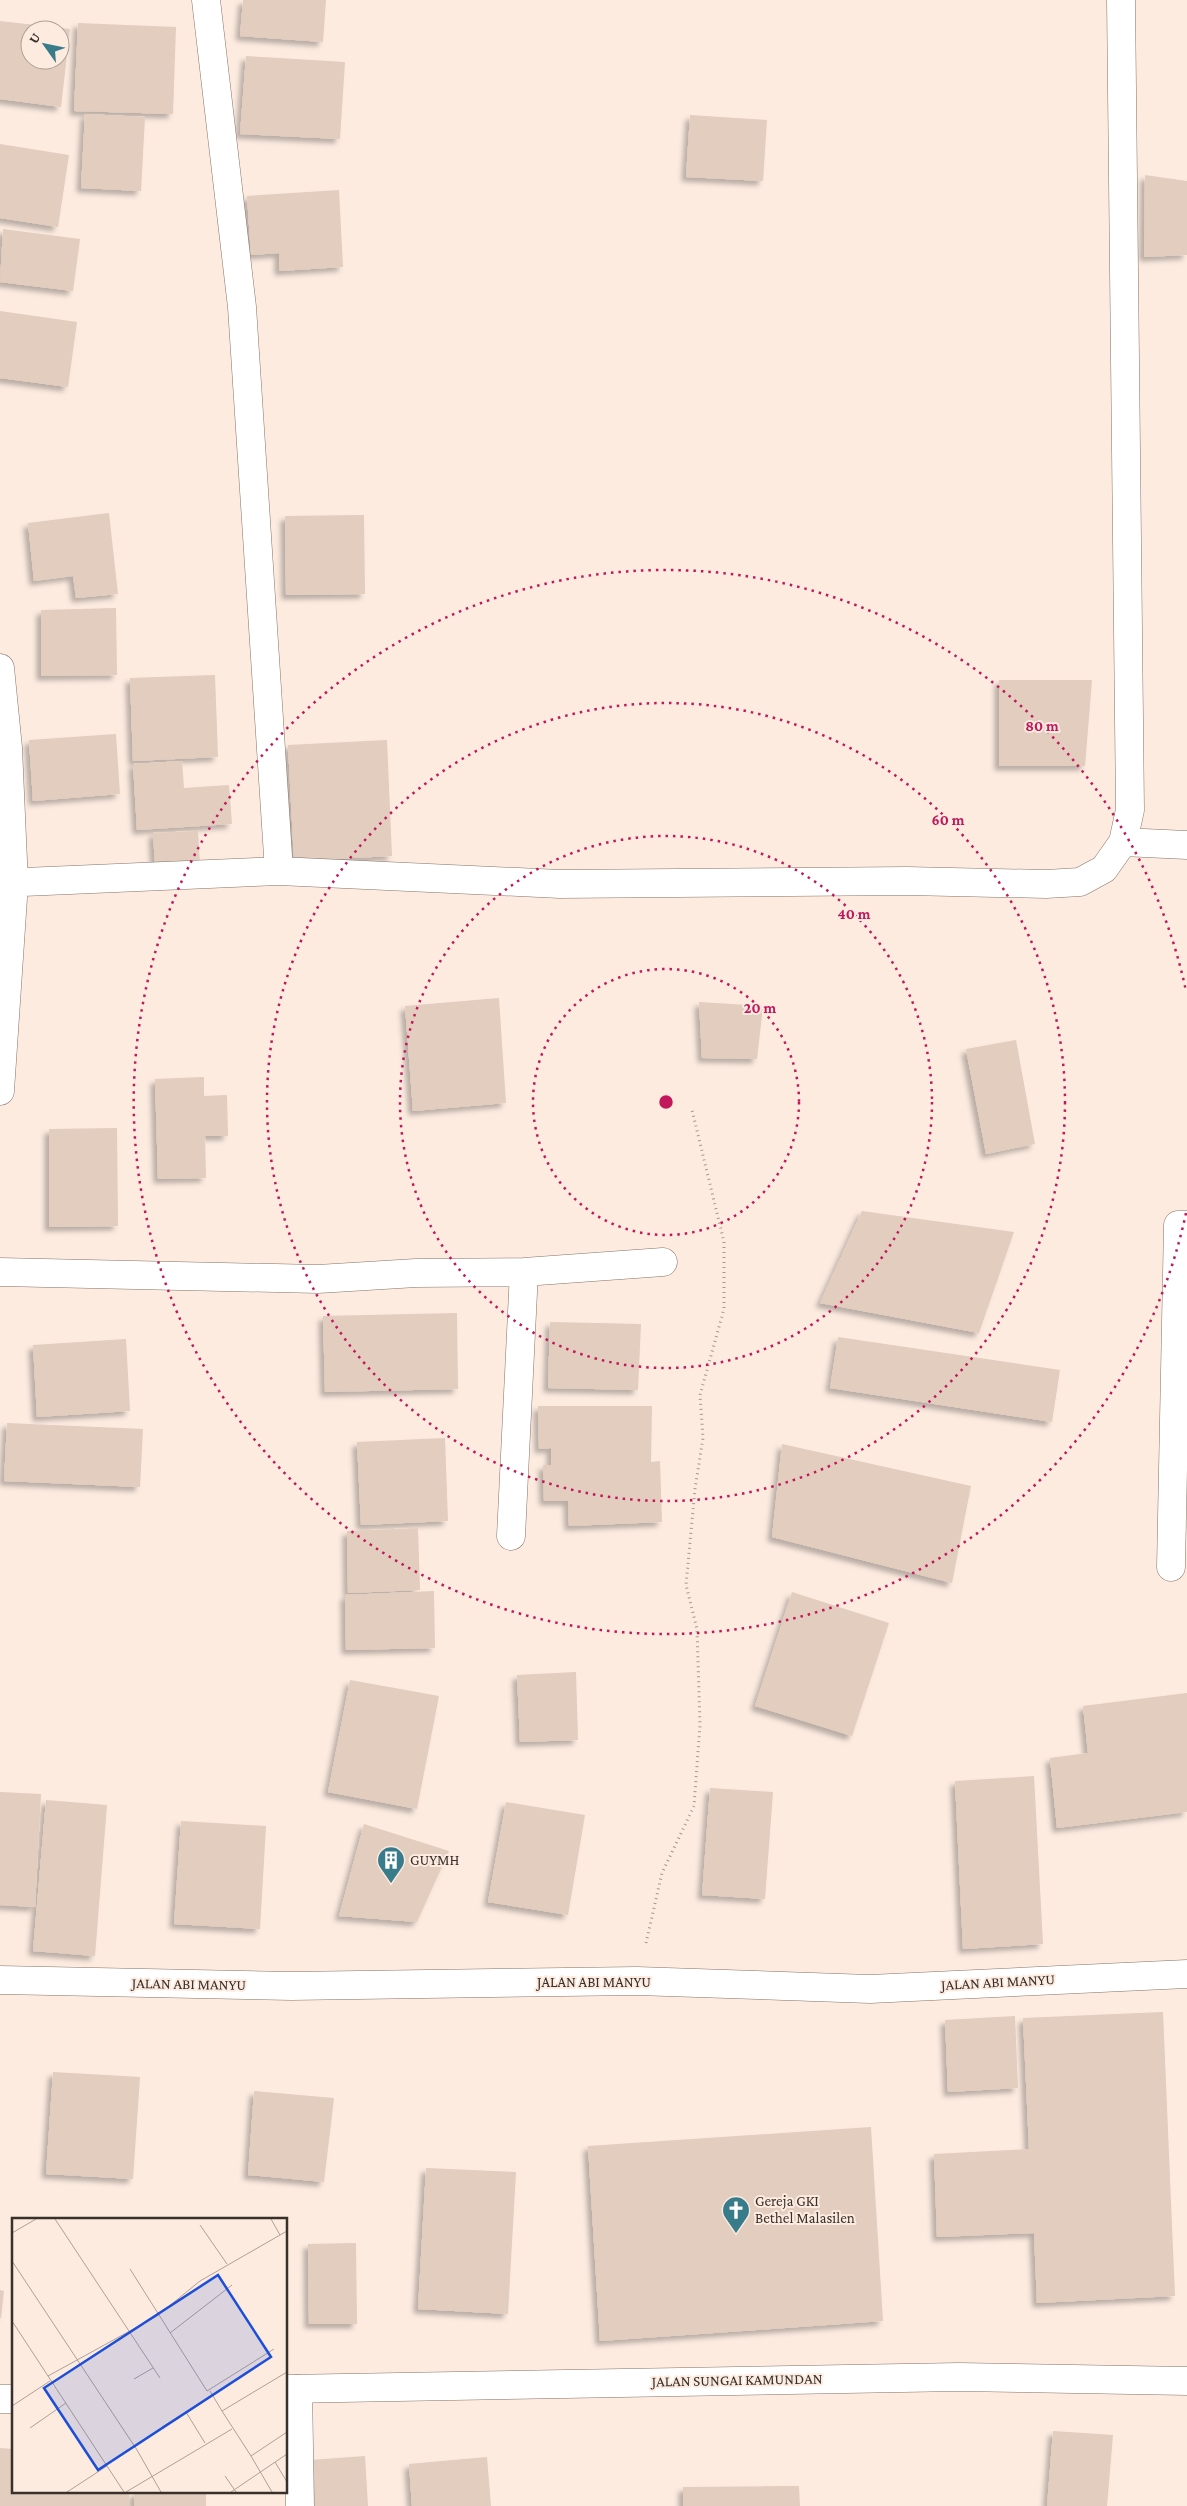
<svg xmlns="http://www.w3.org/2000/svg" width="1187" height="2506" font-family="'Crimson Pro',serif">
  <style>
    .building { fill: #e2cdbf; fill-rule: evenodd; filter: url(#shadow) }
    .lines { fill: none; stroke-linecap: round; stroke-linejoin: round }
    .street-casing { stroke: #867366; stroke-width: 29 }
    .secondary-casing { stroke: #867366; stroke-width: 29 }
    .path { stroke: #a5978f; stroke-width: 3; stroke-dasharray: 1 4; stroke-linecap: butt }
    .street { stroke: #fff; stroke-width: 28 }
    .secondary { stroke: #fff; stroke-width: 28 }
    .ring { fill: none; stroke: #c2185b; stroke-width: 2.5; stroke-dasharray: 2.5 5 }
    .labels { text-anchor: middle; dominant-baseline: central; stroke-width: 4; stroke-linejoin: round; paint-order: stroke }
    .poi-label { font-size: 15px; fill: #38302a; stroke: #fdebe0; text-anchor: start }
    .street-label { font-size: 15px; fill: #38302a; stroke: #fdebe0 }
    .inset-road { fill: none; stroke: #aea097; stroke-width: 1 }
    .view { fill: #1d4ed8; fill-opacity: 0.15; stroke: #1d4ed8; stroke-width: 2.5 }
    .inset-edge { fill: none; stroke: #38302a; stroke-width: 2.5 }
    .centre { fill: #c2185b; stroke: #fdebe0; stroke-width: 2.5 }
    .ring-label { font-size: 15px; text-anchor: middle; font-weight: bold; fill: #c2185b; stroke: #fdebe0; stroke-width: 4; stroke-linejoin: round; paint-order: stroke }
  </style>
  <defs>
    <filter id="shadow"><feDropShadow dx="-4.5" dy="4.5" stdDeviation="2.5" flood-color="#0004"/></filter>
  </defs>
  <rect width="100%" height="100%" fill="#fdebe0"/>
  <path class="building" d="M 243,0 L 326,0 L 323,42 L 240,36 Z
    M 0,21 L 70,29 L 61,107 L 0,99 ZM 30,30 L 60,30 L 60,60 L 30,60 Z
    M 78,23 L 176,27 L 173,114 L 74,111 Z
    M 246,56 L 345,62 L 340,139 L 240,134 Z
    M 85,114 L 145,117 L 141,191 L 81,188 Z
    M 690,115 L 767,120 L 763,181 L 686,177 Z
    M 0,144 L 69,155 L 58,227 L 0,218 Z
    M 1145,175 L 1187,181 L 1187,255 L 1144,257 Z
    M 339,190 L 343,267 L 279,271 L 279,253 L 251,255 L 247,196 Z
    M 3,229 L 80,239 L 73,291 L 0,282 Z
    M 0,311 L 77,322 L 68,387 L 0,378 Z
    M 109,513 L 118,594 L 76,598 L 73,576 L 34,581 L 28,523 Z
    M 364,515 L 365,594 L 286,595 L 285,516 Z
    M 116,608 L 117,675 L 41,676 L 41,610 Z
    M 215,675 L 218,757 L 133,761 L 130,678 Z
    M 999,680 L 1092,680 L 1085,766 L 999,766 Z
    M 116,734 L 120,794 L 33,801 L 29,740 Z
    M 387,740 L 392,856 L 294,861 L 288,745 Z
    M 182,761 L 184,788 L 229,785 L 232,824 L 137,830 L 133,764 Z
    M 198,831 L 200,864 L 155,866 L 153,833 Z
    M 499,998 L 506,1103 L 413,1111 L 405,1006 Z
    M 699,1002 L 763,1006 L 757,1059 L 702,1058 Z
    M 1016,1040 L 1035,1144 L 986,1154 L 966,1049 Z
    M 204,1077 L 204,1096 L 227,1095 L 228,1136 L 205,1136 L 206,1178 L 158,1179 L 155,1079 Z
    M 117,1128 L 118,1226 L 49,1227 L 49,1129 Z
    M 862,1211 L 1014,1232 L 979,1333 L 820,1303 Z
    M 457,1313 L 458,1389 L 325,1392 L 323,1316 Z
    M 550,1322 L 641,1324 L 638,1390 L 548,1388 Z
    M 838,1337 L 1060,1370 L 1052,1422 L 830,1388 Z
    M 126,1339 L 130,1411 L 37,1417 L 33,1345 Z
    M 538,1406 L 652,1406 L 651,1462 L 660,1461 L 662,1522 L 569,1526 L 568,1501 L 544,1501 L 543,1465 L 551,1465 L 551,1448 L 539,1449 Z
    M 7,1423 L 143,1429 L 140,1487 L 4,1481 Z
    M 445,1438 L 448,1521 L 361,1525 L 357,1442 Z
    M 782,1444 L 971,1486 L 952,1583 L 772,1537 Z
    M 418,1528 L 420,1590 L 348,1593 L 347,1531 Z
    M 434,1591 L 435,1648 L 346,1650 L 345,1595 Z
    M 792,1592 L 889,1623 L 852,1736 L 755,1706 Z
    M 576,1672 L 578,1740 L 520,1742 L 517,1675 Z
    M 350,1680 L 439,1696 L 417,1809 L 328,1792 Z
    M 1187,1693 L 1187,1812 L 1057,1828 L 1050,1758 L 1088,1753 L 1083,1706 Z
    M 1034,1776 L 1043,1944 L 963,1949 L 955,1781 Z
    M 710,1788 L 773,1792 L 765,1899 L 702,1895 Z
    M 0,1792 L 41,1794 L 35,1907 L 0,1905 Z
    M 46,1800 L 107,1805 L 95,1956 L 33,1951 Z
    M 506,1802 L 585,1815 L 568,1915 L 488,1902 Z
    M 181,1821 L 266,1826 L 260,1929 L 174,1924 Z
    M 364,1824 L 449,1851 L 417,1922 L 339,1916 Z
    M 1163,2012 L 1175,2296 L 1037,2303 L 1034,2233 L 937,2237 L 934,2154 L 1029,2149 L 1023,2018 Z
    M 1015,2016 L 1018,2088 L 948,2092 L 945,2020 Z
    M 53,2072 L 140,2077 L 133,2179 L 46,2174 Z
    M 254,2091 L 334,2098 L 324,2182 L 248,2175 Z
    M 871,2127 L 883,2321 L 600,2341 L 588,2146 Z
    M 426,2168 L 516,2172 L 508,2314 L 418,2309 Z
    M 356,2243 L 357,2324 L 309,2324 L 308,2244 Z
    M 0,2290 L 4,2291 L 1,2318 L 0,2318 Z
    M 1053,2431 L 1113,2435 L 1107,2506 L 1047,2506 Z
    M 0,2448 L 14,2449 L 14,2492 L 129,2492 L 129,2506 L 0,2506 Z
    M 365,2456 L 368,2506 L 313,2506 L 310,2460 Z
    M 487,2457 L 491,2506 L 412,2506 L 409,2464 Z
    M 799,2486 L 800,2506 L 683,2506 L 683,2487 Z
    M 134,2492 L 206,2492 L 206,2506 L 134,2506 Z"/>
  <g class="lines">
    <g class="street-casing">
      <path id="street" d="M 206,0 L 242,307 L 279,871
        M 0,668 L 8,748 L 14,883 L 0,1091
        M 1123,842 L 1187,845
        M 0,883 L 279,871 L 560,884 L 907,881 L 1046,884 L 1080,882 L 1104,869 L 1123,842 L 1130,810 L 1121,0
        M 0,1272 L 318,1279 L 416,1273 L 524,1272 L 663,1262
        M 511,1536 L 524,1272
        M 1171,1567 L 1178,1225 L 1187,1225
        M 0,1980 L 291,1986 L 637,1981 L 870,1989 L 1187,1974
        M 298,2389 L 300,2506"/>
    </g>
    <g class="secondary-casing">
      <path id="secondary" d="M 286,2389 L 959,2377 L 1187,2381
        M 0,2399 L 14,2399"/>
    </g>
    <path class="path" d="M 646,1943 L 662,1873 L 694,1806 L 700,1725 L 697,1629 L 686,1585 L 695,1489 L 703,1438 L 700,1395 L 724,1309 L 724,1242 L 692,1110"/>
    <use href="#street" class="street"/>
    <use href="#secondary" class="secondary"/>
  </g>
  <g class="ring">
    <circle cx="666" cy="1102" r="133"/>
    <circle cx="666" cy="1102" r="266"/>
    <circle cx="666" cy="1102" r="399"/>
    <path d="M1186 1213A532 532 0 1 1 1186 991"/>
  </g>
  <defs>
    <g id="building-pin" transform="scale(1.4375)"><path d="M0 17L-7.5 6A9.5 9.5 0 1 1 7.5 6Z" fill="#387b8b" stroke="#fdebe0"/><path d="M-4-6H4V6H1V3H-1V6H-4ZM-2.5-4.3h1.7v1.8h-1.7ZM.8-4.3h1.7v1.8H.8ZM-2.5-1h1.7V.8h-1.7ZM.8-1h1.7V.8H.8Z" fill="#fff"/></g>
    <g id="church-pin" transform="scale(1.4375)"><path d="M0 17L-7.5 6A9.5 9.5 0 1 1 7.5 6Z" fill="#387b8b" stroke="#fdebe0"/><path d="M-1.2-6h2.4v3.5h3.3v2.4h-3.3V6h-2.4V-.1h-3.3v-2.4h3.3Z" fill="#fff"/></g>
  </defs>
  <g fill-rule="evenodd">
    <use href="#building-pin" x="391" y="1860"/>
    <use href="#church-pin" x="736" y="2210"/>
  </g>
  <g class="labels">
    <g class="poi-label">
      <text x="410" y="1860">GUYMH</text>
      <text x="755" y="2201">Gereja GKI<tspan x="755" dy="17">Bethel Malasilen</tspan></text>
    </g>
    <g class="street-label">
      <text x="594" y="1982">JALAN ABI MANYU</text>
      <text transform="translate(998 1982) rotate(-3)">JALAN ABI MANYU</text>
      <text transform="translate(189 1984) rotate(1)">JALAN ABI MANYU</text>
      <text transform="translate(737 2380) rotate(-1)">JALAN SUNGAI KAMUNDAN</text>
    </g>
  </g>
  <g transform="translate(12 2218)">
    <rect width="275" height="275" fill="#fdebe0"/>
    <path class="inset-road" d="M 43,1 L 148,160M 259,1 L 268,17M 188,7 L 215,46M 0,15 L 24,1M 0,43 L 125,232 L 149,274M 118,51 L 195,173 L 262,131M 0,103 L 112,274M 158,115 L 220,67M 36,158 L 145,98 L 188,63 L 275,13M 122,161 L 141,150M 198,173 L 210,193 L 275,154M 0,188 L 38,163M 210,193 L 239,238M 150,209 L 174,194 L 193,225M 18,210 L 54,185M 263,244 L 275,264M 213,258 L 224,274M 55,274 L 95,248M 114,274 L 220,211M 219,274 L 275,236M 260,274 L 239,238 L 275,214"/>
    <path class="view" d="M 206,57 L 259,139 L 86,252 L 32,170 Z"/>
    <rect width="275" height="275" class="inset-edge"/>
  </g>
  <circle cx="666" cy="1102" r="8" class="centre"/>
  <g class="ring-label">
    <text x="1042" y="731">80 m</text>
    <text x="948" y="825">60 m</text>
    <text x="854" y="919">40 m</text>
    <text x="760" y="1013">20 m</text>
  </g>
  <g transform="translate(45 45) rotate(303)"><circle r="24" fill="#fdebe0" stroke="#aea097"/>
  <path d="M0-4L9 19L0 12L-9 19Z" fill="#387b8b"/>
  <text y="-8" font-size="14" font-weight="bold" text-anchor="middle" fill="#38302a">U</text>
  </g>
</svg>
